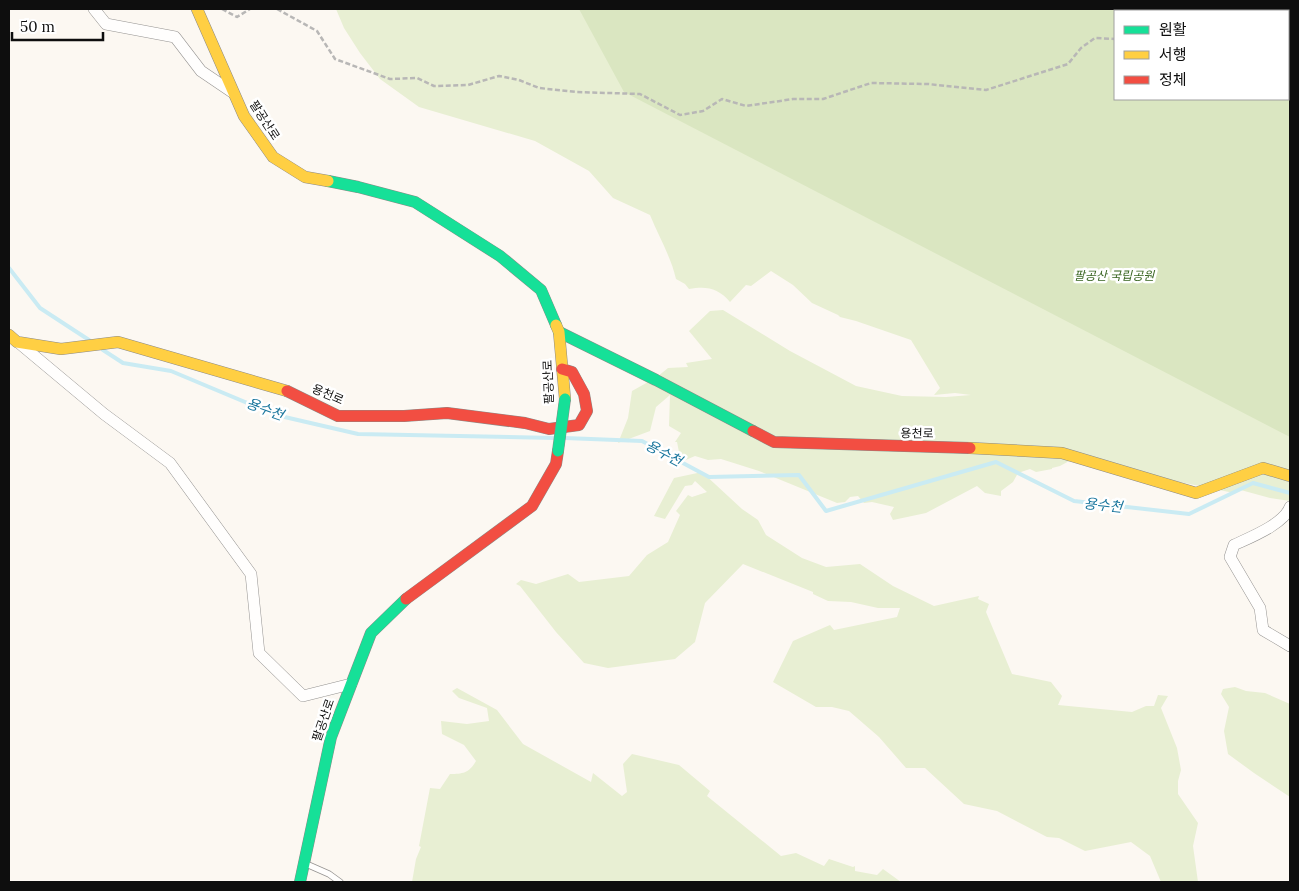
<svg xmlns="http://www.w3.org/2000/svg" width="1299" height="891" font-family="Lora,'Noto Sans KR',serif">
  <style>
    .green { fill: #e8efd3; fill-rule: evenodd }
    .forest { fill: #dae6c1; fill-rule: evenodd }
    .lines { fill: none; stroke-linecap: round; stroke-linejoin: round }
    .stream { stroke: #caebf3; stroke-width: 4 }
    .lane-casing { stroke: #959391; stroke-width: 7 }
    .street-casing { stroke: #959391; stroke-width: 12 }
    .fast-casing { stroke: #8c8a87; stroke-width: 12 }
    .slow-casing { stroke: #8c8a87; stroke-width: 12 }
    .jam-casing { stroke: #8c8a87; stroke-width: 12 }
    .path { stroke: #b8b7b6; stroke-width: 2.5; stroke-dasharray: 5 2.5; stroke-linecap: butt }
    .lane { stroke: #fffefd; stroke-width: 5.5 }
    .street { stroke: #fffefd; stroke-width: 11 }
    .fast { stroke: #16e098; stroke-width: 11 }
    .slow { stroke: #ffcf43; stroke-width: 11 }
    .jam { stroke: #f24e42; stroke-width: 11 }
    .fast-bridge-casing { stroke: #8c8a87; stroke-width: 12; stroke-linecap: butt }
    .fast-bridge { stroke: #16e098; stroke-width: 11 }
    .labels { text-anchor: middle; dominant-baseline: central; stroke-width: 5; stroke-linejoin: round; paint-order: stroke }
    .street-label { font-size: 12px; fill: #0e0e0e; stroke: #fff }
    .park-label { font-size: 12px; font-style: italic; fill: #386420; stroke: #fff }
    .water-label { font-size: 14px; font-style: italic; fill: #1a769d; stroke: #fff }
  </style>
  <rect width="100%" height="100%" fill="#fcf8f2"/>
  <path class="green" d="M 336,9 L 1290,9 L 1290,501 L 1270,498 L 1237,489 L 1234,493 L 1071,460 L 1060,466 L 1052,468 L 1052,469 L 1036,472 L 1030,469 L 1018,473 L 1013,482 L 1001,491 L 1001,496 L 985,493 L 977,486 L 926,513 L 893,520 L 890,514 L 894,507 L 872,502 L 864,503 L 858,496 L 850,497 L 845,502 L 837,503 L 759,471 L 721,459 L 708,460 L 695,456 L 681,462 L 677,442 L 675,442 L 681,433 L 669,426 L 670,395 L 656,407 L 650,431 L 618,443 L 628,418 L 632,391 L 657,377 L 668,368 L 688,367 L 686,363 L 712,359 L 689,331 L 710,311 L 723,310 L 790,351 L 856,386 L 902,396 L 946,397 L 971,395 L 955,393 L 934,395 L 940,388 L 911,340 L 856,321 L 840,317 L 838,315 L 812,303 L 793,285 L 771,271 L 751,286 L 746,285 L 730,302 C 718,288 707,286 689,289 L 685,284 L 676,279 C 671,257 659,237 650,215 L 613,198 L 589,171 L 535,141 L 419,107 L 380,79 L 360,53 L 344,28 ZM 1115,11 L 1288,11 L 1288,99 L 1115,99 Z
    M 702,472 L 742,509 L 758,520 L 766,535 L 802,558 L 826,567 L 860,564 L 893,586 L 934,606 L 979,596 L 978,599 L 989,604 L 986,612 L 1012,674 L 1051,682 L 1062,696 L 1058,705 L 1132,712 L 1146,706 L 1154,706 L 1158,695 L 1168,696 L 1161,708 L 1177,748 L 1181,770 L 1178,781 L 1178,794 L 1198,823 L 1193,846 L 1198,882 L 1161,882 L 1150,856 L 1131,842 L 1085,851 L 1059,838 L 1047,837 L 997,811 L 964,804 L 925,768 L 906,768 L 879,737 L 849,711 L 832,707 L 816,707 L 773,682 L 793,641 L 830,625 L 834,630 L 897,617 L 900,608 L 878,608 L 851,602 L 828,601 L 813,594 L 813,592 L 743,564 L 705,603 L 695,642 L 675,659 L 608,668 L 584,663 L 556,632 L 520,586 L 516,584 L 521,580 L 536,584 L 568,574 L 579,582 L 629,576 L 647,555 L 668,542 L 680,515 L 676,511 L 688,495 L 692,497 L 707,492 L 695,481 L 692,485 L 685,486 L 665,519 L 654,516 L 674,478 Z
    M 1235,687 L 1246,691 L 1265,693 L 1290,704 L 1290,797 L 1254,773 L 1228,754 L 1224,731 L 1229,707 L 1221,694 L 1223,689 Z
    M 457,688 L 497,710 L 523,744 L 591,782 L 593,773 L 622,796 L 627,792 L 623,764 L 632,754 L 679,765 L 710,791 L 707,796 L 781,856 L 796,853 L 824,866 L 829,859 L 853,867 L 855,866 L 855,871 L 877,875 L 883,869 L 901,882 L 412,882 L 416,859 L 421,847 L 419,846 L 430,788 L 440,789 L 450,774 C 463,774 469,773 476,761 L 464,745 L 442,734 L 441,721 L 467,724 L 489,721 L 487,708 L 459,698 L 452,691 Z"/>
  <path class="forest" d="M 579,9 L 1290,9 L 1290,437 L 624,92 ZM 1115,11 L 1288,11 L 1288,99 L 1115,99 Z"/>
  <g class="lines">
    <path class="stream" d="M 9,268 L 40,308 L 89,340
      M 103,350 L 123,363 L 171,371 L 276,415 L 358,434 L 555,438
      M 565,438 L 642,441 L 709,477 L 799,475 L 826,511 L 996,462 L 1074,501 L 1189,514 L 1253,483 L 1290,493"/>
    <g class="lane-casing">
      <path id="lane" d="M 304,863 L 329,874 L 340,882"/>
    </g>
    <g class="street-casing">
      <path id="street" d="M 94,9 L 106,24 L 175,37 L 201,71 L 232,92
        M 19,343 L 104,414 L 170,463 L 251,574 L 259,653 L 303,696 L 351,684
        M 1290,507 C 1284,524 1251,537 1234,545 L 1230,557 L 1260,608 L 1263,630 L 1290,646"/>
    </g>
    <g class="fast-casing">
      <path id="fast" d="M 328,181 L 358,187 L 415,202 L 500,256 L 541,290 L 556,325
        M 559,332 L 656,380 L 753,431
        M 300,882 L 331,737 L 371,633 L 406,599"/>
    </g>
    <g class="slow-casing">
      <path id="slow" d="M 197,9 L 244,116 L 273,157 L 305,177 L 328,181
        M 556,325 L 559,332 L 565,399
        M 9,335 L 17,342 L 61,349 L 118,342 L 287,391
        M 970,448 L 1062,453 L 1196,493 L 1263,468 L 1290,476"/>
    </g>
    <g class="jam-casing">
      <path id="jam" d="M 287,391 L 338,416 L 404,416 L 447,413 L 525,423 L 549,429 L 579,425 L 587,411 L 584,394 L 572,372 L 562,369
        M 753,431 L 774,442 L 970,448
        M 406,599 L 532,506 L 556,464 L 558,451"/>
    </g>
    <path class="path" d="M 222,9 L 237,17 L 250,9
      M 277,9 L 317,31 L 335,59 L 390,79 L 417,78 L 434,86 L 468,85 L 499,76 L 519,80 L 539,88 L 577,92 L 640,94 L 680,115 L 703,111 L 722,99 L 746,106 L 793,99 L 823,99 L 871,83 L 928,84 L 986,90 L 1068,64 L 1081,48 L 1095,38 L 1115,39
      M 1288,36 L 1290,37"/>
    <use href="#lane" class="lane"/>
    <use href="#street" class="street"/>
    <use href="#fast" class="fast"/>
    <use href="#slow" class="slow"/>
    <use href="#jam" class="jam"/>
    <g class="fast-bridge-casing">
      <path id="fast-bridge" d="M 558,451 L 565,399"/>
    </g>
    <use href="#fast-bridge" class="fast-bridge"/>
  </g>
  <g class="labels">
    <g class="street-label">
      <text transform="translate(265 120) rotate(57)">팔공산로</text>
      <text transform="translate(548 382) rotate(-92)">팔공산로</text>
      <text transform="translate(328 394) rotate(23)">용천로</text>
      <text transform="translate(917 433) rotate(1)">용천로</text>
      <text transform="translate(323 720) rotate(-71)">팔공산로</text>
    </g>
    <g class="park-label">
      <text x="1114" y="275">팔공산 국립공원</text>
    </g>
    <g class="water-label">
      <text transform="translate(265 409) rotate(20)">용수천</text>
      <text transform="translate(664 453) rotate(28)">용수천</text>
      <text transform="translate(1103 505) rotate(6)">용수천</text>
    </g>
  </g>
  <rect width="1299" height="891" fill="none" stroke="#0e0e0e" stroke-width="20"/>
  <rect x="1114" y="10" width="175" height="90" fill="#ffffff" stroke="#9f9f9f"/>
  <rect x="1124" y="26" width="25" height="8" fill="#16e098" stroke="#9f9f9f"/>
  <text x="1159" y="35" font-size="15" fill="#0e0e0e">원활</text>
  <rect x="1124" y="51" width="25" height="8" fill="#ffcf43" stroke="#9f9f9f"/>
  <text x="1159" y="60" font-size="15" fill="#0e0e0e">서행</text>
  <rect x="1124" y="76" width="25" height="8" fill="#f24e42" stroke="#9f9f9f"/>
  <text x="1159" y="85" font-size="15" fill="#0e0e0e">정체</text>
  <path d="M12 32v8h91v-8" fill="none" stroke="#0e0e0e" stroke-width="2.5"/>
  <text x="20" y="32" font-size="15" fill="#0e0e0e" stroke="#ffffff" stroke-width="4" paint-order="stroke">50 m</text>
</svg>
